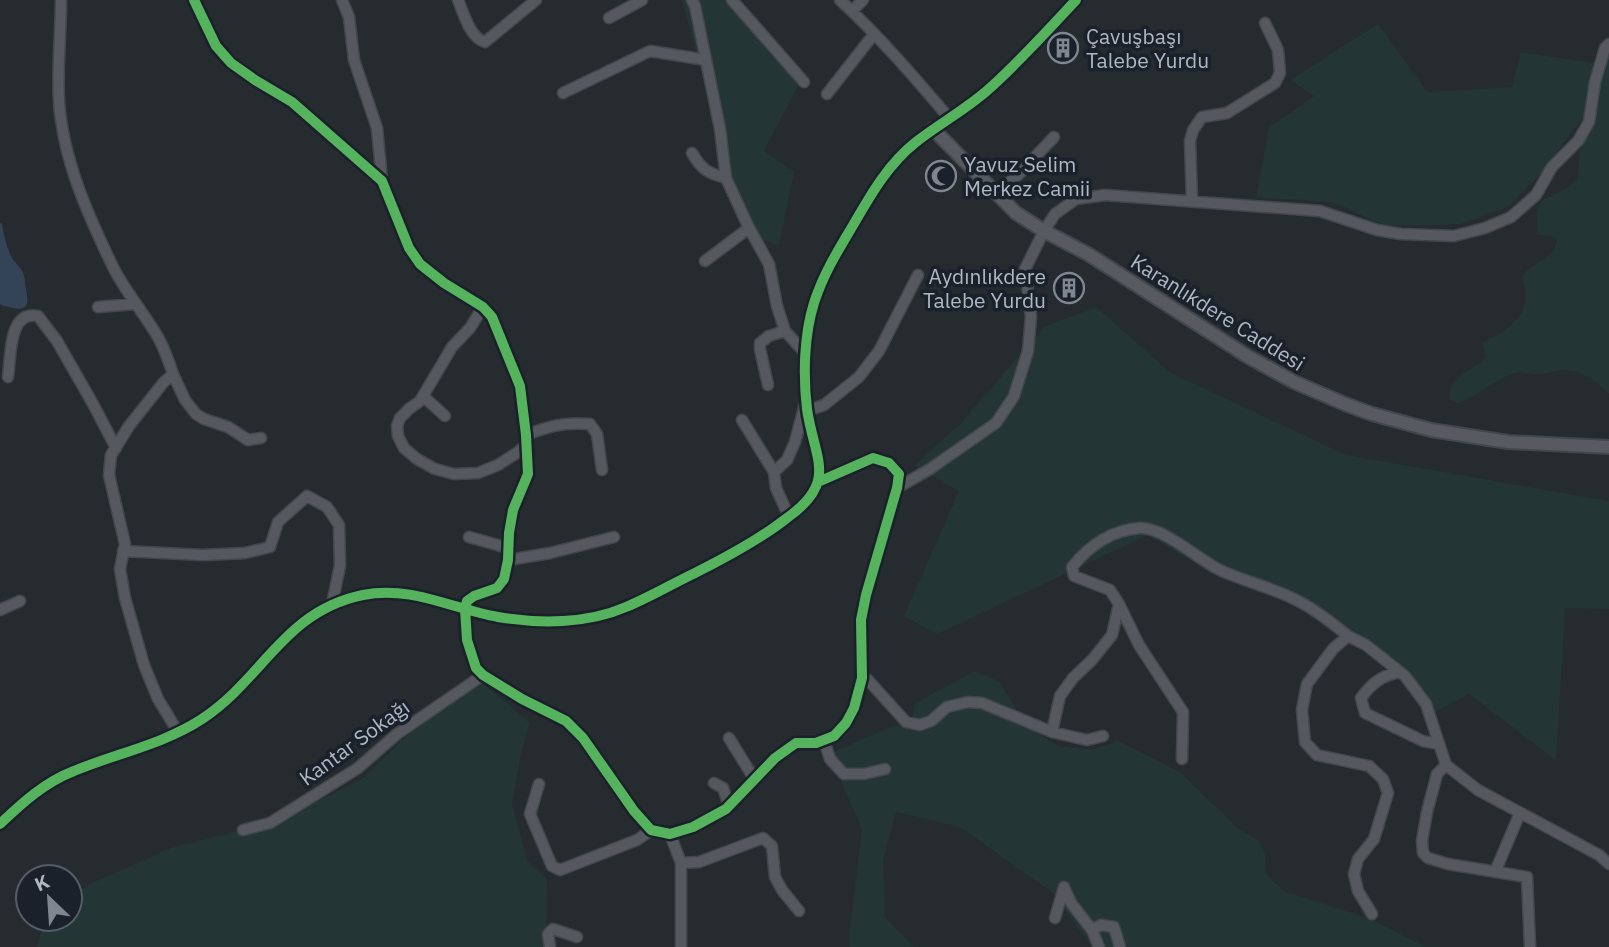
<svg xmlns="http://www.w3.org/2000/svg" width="1609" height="947" font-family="'IBM Plex Sans',sans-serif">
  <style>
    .green { fill: #243536 }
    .water { fill: #344457 }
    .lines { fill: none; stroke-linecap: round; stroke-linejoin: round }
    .minor-casing { stroke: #43474b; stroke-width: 13 }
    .major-casing { stroke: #42474d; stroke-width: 16 }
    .minor { stroke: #55595f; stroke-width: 10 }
    .major { stroke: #575b61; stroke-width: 12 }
    .cycleway-casing { stroke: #1a212a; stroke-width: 15 }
    .cycleway { stroke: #56b35d; stroke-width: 10 }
    .labels { text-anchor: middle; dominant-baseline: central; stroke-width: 7; stroke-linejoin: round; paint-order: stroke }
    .poi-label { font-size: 21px; fill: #aeb7c3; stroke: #1a212a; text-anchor: start }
    .street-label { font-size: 21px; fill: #aeb7c3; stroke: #1a212a }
  </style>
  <rect width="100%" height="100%" fill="#262b30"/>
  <path class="green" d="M 682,0 L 731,0 L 802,78 L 764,151 L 794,172 L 779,245 L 753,237 L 737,201 Z
    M 1378,24 L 1427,92 L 1512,87 L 1521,52 L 1594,63 L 1583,117 L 1543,171 L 1509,206 L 1461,224 L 1384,226 L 1338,204 L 1305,200 L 1256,198 L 1269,128 L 1314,96 L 1290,80 Z
    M 1609,50 L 1609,394 C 1597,381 1580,370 1562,370 C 1554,370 1548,374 1541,374 C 1527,375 1524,369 1509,375 C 1491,383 1475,398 1457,403 L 1450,400 C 1447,378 1472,371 1486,358 L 1483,343 C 1489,338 1496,336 1503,332 C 1514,324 1528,309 1526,294 C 1526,289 1523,283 1522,277 C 1531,262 1554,260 1557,240 L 1552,236 L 1538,235 C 1533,187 1548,205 1577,181 L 1580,149 L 1593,128 L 1596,99 Z
    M 1096,307 L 1171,373 L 1346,455 L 1609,501 L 1609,609 L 1565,608 L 1556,760 L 1469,694 L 1425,717 L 1407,679 L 1305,612 L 1277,597 L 1220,578 L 1148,535 L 937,634 L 904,616 L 959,491 L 914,466 L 962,422 L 1044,327 Z
    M 975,671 L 1000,682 L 1026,726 L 1058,746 L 1091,750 L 1118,741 L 1180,772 L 1235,826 L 1259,841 L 1265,855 L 1266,874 L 1284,891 L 1371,919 L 1425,947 L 1092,947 L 1053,893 L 960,827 L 896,812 L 883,861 L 885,917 L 913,947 L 850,947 L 849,936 L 862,829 L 829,754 L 879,732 L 912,720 L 915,703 Z
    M 480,681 L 530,723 L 521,753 L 512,804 L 527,861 L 547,879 L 546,933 L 547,947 L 37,947 L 45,919 L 70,919 L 70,897 L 88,885 L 173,847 L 276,822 L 362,779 L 453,692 Z"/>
  <path class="water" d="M 0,223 L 2,224 C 4,235 6,246 11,256 C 14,263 21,267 23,273 C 25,277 25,281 25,284 C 31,311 26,312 1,305 L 0,303 Z"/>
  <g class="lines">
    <g class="minor-casing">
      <path id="minor" d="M 61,0 C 61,34 57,67 59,101 C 63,160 88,215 113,267 C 126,293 145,314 159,339 C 165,350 169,362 173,374 L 163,383 L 129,426 L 111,455 L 109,475 L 125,544 L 120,569 L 125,598 L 144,665 L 158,699 L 178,732
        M 194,0 L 216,46 L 231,63 L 255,80 L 292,102 L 382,181 L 409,248 L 420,264 L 444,283 L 483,307 L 492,317 L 520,386 L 526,435 L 528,474 L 513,510 L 509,533 L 508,560 L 504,579 L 497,588 L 474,596 L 467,601 L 465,609 L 467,640 L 476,668 L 483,675 L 522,699 L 566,721 L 583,738 L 634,811 L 651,830 L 670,834 L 693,827 L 726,809 L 775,758 L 796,743 L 816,743 L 834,736 L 846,723 L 854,708 L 862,678 L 861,620 L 866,595 L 897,488 L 899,474 L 889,463 L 873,458 L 818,482
        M 342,0 L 349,17 L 354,60 L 377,128 L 382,181
        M 458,0 C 464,14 470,38 485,42 L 536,0
        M 692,0 L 695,6 L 720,129 L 726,178 L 749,228 L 769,264 L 777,306 L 785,331 L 806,354
        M 732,0 L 804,82
        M 840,0 C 880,37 915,78 950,119
        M 852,11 L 863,0
        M 609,18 L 642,0
        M 563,93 L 650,51 L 706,60
        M 827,94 L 874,34
        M 692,153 C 701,169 709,174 726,178
        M 996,193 L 1018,175 L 1054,137
        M 1192,201 L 1190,141 L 1193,130 L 1202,117 L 1227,113 L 1275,83 L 1280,73 L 1278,50 L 1265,23
        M 705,261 L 749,228
        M 98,307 L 135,304
        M 483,307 L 470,328 L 452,347 L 420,401 L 409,409 L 400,418 L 397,426 L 398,436 L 404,448 L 417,459 L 435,469 L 454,474 L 478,473 L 498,465 L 518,452 L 526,445
        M 173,374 L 185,400 L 196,414 L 204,419 L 228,427 L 248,440 L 261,438
        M 8,377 C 11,357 8,310 38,316 L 57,341 L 93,404 L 116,448
        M 768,385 L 760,349 L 760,343 L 769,336 L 785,331
        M 423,396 L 445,416
        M 807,411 L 824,405 L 859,377 L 879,351 L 918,275
        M 742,420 L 774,472 L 776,488 L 789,517
        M 526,435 C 550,426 563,422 590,424 L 597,434 L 602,470
        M 774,472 L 787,460 L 795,442 L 805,404
        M 897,488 L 930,469 L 996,423 L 1014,396 L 1028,351 L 1031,317 L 1025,269 L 1044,231 L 1055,214 L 1076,199 L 1105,195 L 1320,211 L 1377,230 L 1401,234 L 1454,236 L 1485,228 L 1511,217 L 1536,195 L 1552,167 L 1578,141 L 1589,122 L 1595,82 L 1605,48 L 1609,44
        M 469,537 L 508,548
        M 123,551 L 203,555 L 245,553 L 270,547 L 278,522 L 307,496 L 327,507 L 339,525 L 340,566 L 332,604
        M 508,560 L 550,553 L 614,537
        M 1119,604 L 1139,645 L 1183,712 L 1182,759
        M 0,610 L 20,601
        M 1348,636 L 1366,645 L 1405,676 L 1426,704 L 1446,765 L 1478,790 L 1599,855 L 1609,864
        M 1400,672 C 1382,675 1371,684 1361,698 L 1365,713 L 1423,741 L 1438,744
        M 862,678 L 868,680 L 906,722 L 920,725 L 931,721 L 947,707 L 968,702 L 982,703 L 1052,732 L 1087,740 L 1103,736
        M 1052,732 L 1060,696 L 1073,678 L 1092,660 L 1112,635 L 1119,604 L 1110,590 L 1074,576 L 1072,567 C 1089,546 1112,530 1140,528 C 1163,527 1198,559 1220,570 C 1243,581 1267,586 1290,597 C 1311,606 1330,621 1348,636 L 1333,649 L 1307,684 L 1302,710 L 1305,742 L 1317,755 L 1369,766 L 1383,779 L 1388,793 L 1374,839 L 1358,859 L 1354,874 L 1358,891 L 1372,914
        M 729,738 L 755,780
        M 824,740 L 830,759 L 844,774 L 864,774 L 885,769
        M 1446,765 L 1437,774 L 1427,812 L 1422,841 L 1423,853 L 1428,858 L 1448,864 L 1527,877 L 1530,947
        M 714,783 L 723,788 L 729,806
        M 539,784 L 530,814 L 552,866 L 560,870 L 637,840 L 651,830
        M 0,824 C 22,803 45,782 74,771 C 117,753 162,745 202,719 C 264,678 284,611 363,595 C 410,585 453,609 498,617 C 539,624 587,624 626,607 C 650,597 672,584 695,573 C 727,557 759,540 787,518 C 839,481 814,459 807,409 C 803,375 804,335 814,303 C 823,275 837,252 852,227 C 870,196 887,165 916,142 C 940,123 967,109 990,88 C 1021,60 1048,30 1076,0
        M 243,830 L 270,823 L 358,768 L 397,734 L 483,675
        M 670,834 L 681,863 L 681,947
        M 681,863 L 699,862 L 763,838 L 772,846 L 775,877 L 782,890 L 799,911
        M 1495,872 L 1520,813
        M 1055,918 L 1064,887 L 1071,903 L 1092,930
        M 550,947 L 548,934 L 553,929 L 577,937
        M 1099,947 L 1092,930 L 1101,925 L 1114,927 L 1120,947"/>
    </g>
    <g class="major-casing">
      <path id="major" d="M 933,129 L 1016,213 L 1044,231 L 1088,254 L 1247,356 L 1294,382 L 1345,404 L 1372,414 L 1431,430 L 1508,442 L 1609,447"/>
    </g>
    <use href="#minor" class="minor"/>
    <use href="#major" class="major"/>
    <g class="cycleway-casing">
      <path id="cycleway" d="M 194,0 L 216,46 L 231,63 L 255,80 L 292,102 L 382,181 L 409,248 L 420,264 L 444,283 L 483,307 L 492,317 L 520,386 L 526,435 L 528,474 L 513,510 L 509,533 L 508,560 L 504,579 L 497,588 L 474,596 L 467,601 L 465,609 L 467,640 L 476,668 L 483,675 L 522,699 L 566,721 L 583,738 L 634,811 L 651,830 L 670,834 L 693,827 L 726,809 L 775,758 L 796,743 L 816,743 L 834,736 L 846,723 L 854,708 L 862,678 L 861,620 L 866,595 L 897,488 L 899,474 L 889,463 L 873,458 L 818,482
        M 0,824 C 22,803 45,782 74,771 C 117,753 162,745 202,719 C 264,678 284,611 363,595 C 410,585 453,609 498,617 C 539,624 587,624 626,607 C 650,597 672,584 695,573 C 727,557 759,540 787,518 C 839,481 814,459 807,409 C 803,375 804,335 814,303 C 823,275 837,252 852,227 C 870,196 887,165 916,142 C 940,123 967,109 990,88 C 1021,60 1048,30 1076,0"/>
    </g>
    <use href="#cycleway" class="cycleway"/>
  </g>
  <defs>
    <g id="building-ring" transform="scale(1.575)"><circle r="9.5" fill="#1a212a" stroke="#7e8690" stroke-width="1.5"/><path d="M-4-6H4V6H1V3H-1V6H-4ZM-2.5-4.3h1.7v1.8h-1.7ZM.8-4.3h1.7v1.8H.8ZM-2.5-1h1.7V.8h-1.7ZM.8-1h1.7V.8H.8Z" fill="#7e8690"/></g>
    <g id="mosque-ring" transform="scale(1.575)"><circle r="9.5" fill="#1a212a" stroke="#7e8690" stroke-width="1.5"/><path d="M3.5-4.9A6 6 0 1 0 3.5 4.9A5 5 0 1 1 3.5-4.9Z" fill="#7e8690"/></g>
  </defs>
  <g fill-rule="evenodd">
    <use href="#building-ring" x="1063" y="48"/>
    <use href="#mosque-ring" x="941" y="176"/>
    <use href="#building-ring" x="1069" y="288"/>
  </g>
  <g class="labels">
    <g class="poi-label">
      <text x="1086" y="36">Çavuşbaşı<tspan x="1086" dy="24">Talebe Yurdu</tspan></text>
      <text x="964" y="164">Yavuz Selim<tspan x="964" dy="24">Merkez Camii</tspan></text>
      <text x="1046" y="276" text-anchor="end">Aydınlıkdere<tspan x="1046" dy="24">Talebe Yurdu</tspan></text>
    </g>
    <g class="street-label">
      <text transform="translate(1218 312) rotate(32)">Karanlıkdere Caddesi</text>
      <text transform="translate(354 742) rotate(-36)">Kantar Sokağı</text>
    </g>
  </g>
  <g transform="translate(49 898) rotate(335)"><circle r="33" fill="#1a212a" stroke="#555d67" stroke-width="2"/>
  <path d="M0-5L12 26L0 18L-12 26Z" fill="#7e8690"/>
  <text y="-10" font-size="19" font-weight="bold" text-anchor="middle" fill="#aeb7c3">K</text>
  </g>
</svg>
